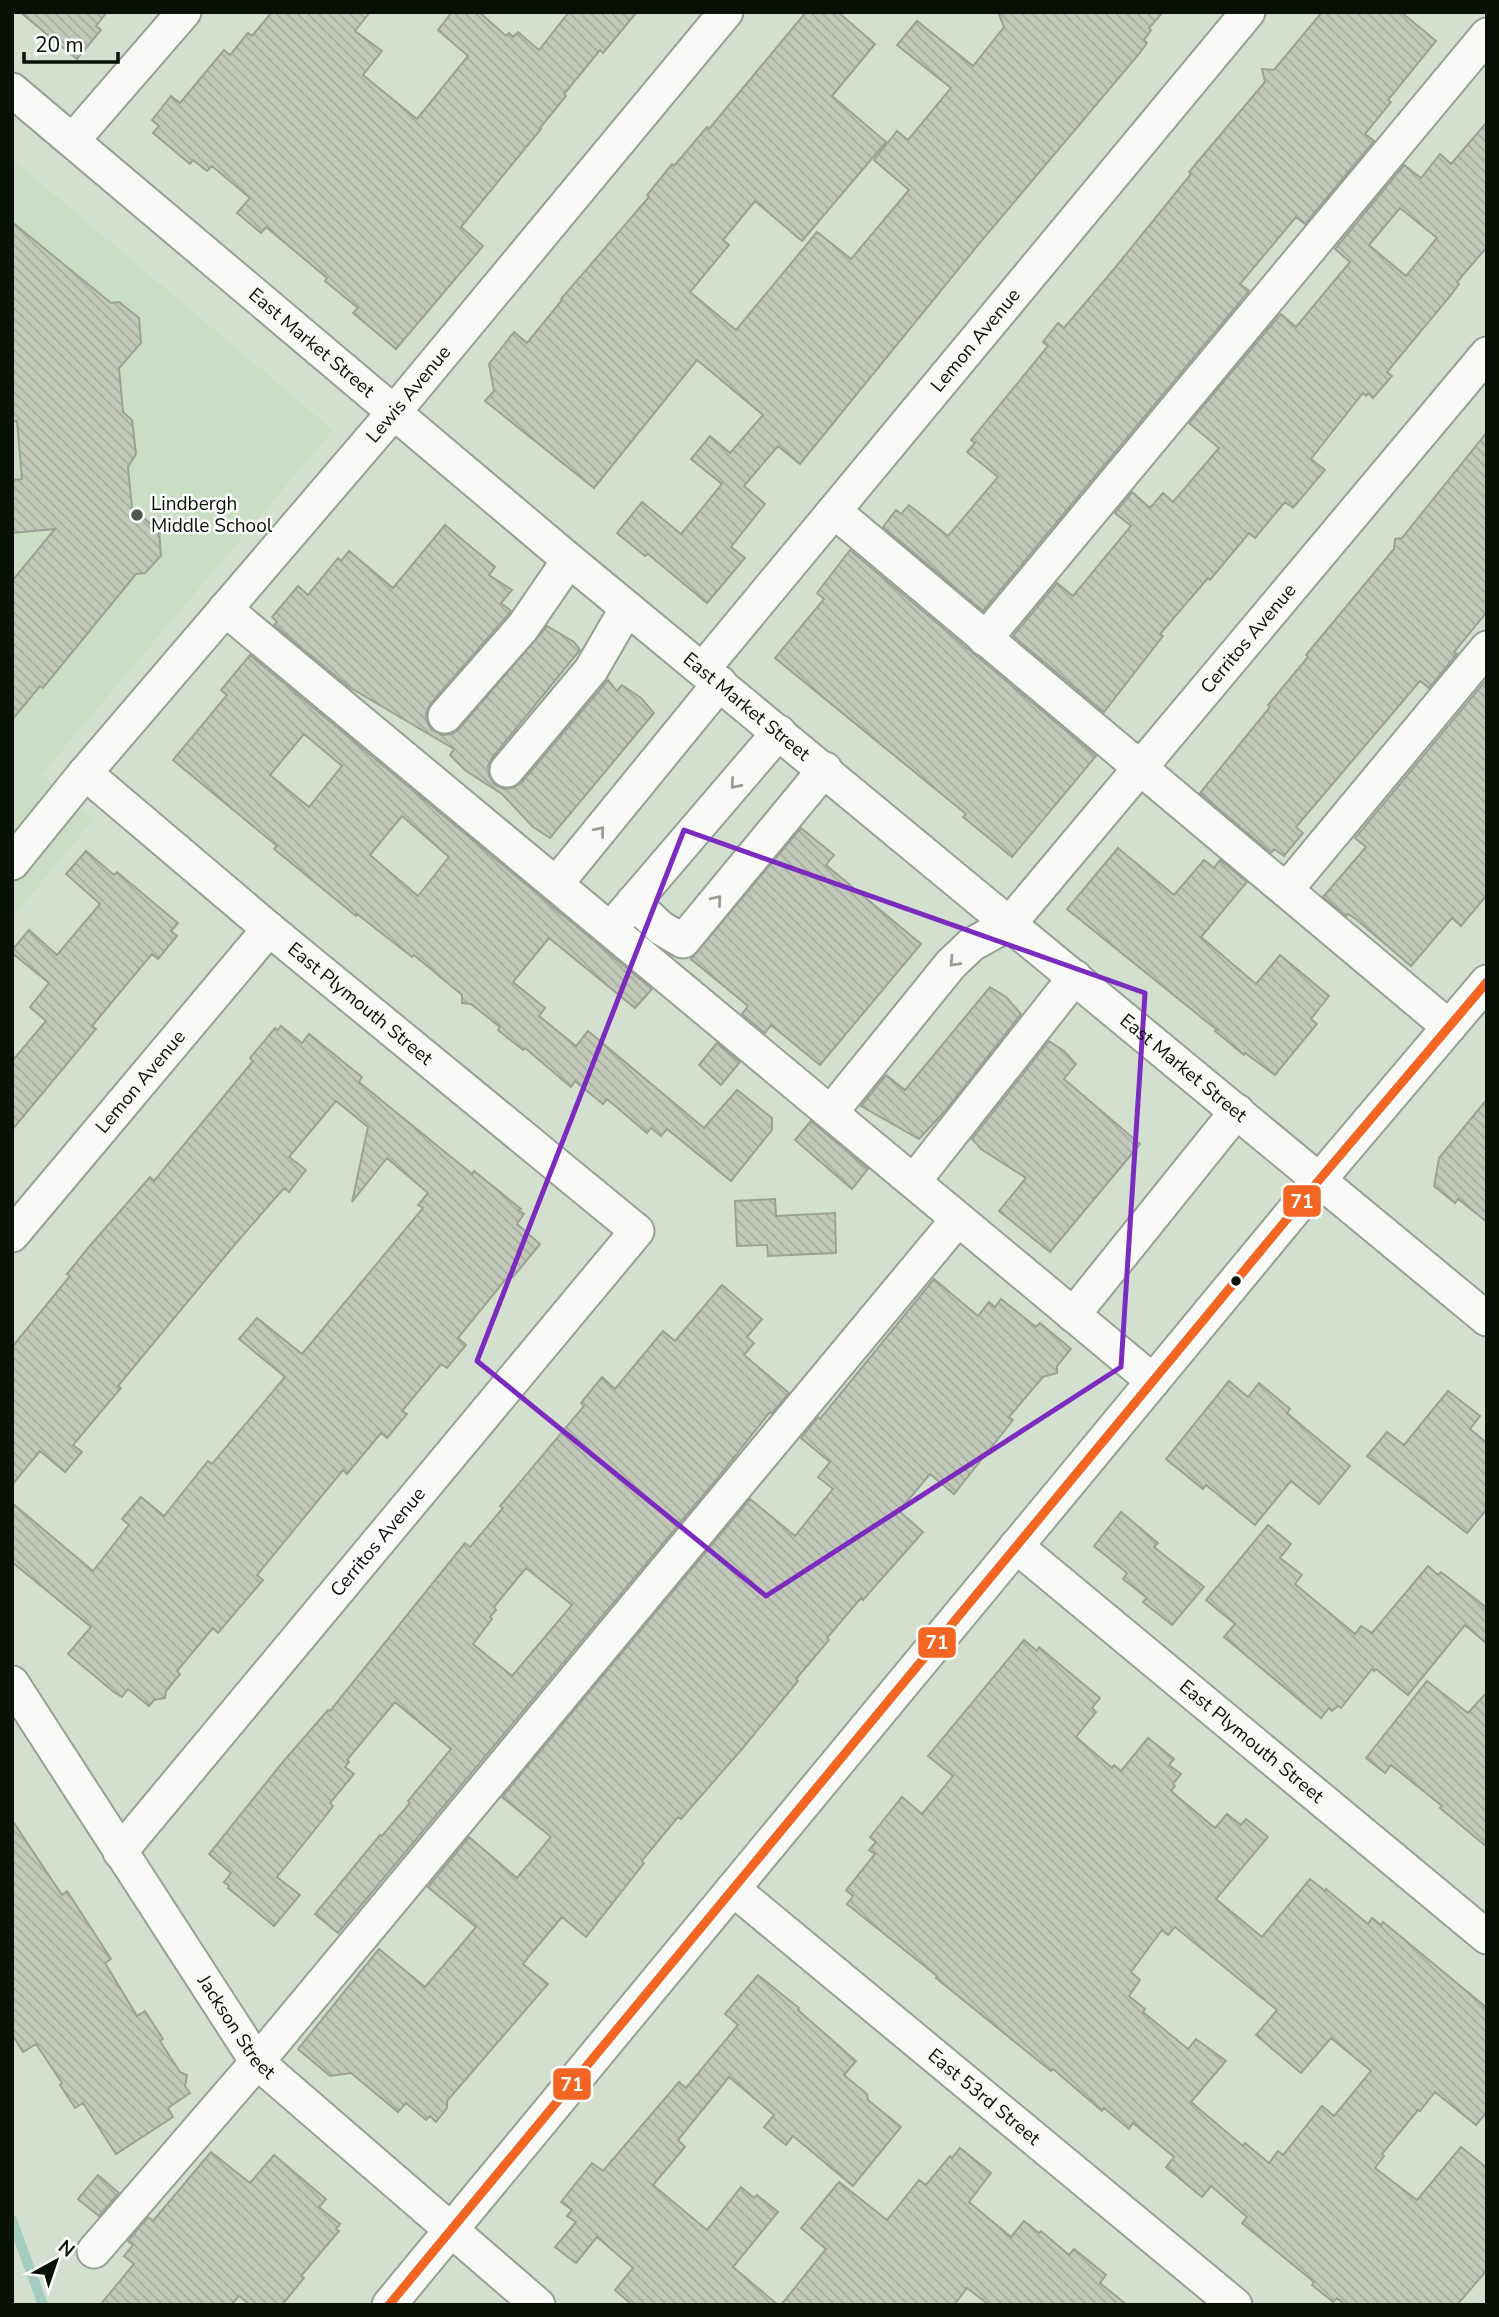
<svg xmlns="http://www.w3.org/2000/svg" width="1499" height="2317" font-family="'Nunito Sans',sans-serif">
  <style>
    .built { fill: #c9dec2 }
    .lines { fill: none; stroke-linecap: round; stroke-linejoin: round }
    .stream { stroke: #a4ccc0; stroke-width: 10 }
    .building { fill: url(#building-back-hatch); stroke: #9ba294; stroke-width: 2; fill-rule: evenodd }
    .minor-casing { stroke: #96a093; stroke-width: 37 }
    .minor { stroke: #f9faf8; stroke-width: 33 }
    .bus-1-casing { stroke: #fff; stroke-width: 14 }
    .bus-1 { stroke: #f26522; stroke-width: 9 }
    .oneway { stroke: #999d98 }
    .marked { fill: none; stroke: #7b2cbf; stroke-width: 5; stroke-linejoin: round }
    .poi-dot { fill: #50594d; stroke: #fff; stroke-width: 2.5 }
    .bus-dot { fill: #091107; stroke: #fff; stroke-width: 2.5 }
    .labels { text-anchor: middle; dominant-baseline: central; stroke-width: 5; stroke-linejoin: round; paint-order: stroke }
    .street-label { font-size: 19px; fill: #091107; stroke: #fff }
    .poi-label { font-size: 19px; fill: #091107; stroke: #fff; text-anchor: start }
    .line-badge { stroke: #fff; stroke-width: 2.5 }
    .badge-label { font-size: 19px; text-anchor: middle; font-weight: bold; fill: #fff }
  </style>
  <defs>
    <pattern id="building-back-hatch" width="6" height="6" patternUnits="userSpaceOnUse" patternTransform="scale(1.75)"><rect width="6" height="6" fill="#c3c9ba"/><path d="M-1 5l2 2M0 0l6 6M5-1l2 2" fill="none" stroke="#a6ac9e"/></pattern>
  </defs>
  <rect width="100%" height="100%" fill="#d4e0cf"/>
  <path class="built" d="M 12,159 L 333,430 L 42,774 L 93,820 L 12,918 Z"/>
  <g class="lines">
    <path class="stream" d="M 12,2220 L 43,2305"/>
  </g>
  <path class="building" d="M 20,12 L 107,12 L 96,26 L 101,30 L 77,59 Z
    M 272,12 L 370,12 L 355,31 L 382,51 L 363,75 L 417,119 L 468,56 L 438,30 L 452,12 L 479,12 L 506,36 L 509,33 L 513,37 L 518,32 L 539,50 L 569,12 L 637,12 L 603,53 L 600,50 L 569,88 L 564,94 L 566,96 L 540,128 L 541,129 L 461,227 L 483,246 L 396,349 L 353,313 L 358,308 L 325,281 L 327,278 L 266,227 L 261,233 L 237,213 L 250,198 L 212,166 L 207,171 L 193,160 L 190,164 L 153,133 L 159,126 L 152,120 L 171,96 L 180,103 L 224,50 L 230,55 L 248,33 L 252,36 Z
    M 806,12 L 838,12 L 875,44 L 832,96 L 886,142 L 802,241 L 755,201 L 723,240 L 729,245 L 690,292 L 736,330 L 817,232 L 851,259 L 909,190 L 874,160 L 897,131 L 908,140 L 951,88 L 897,45 L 917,21 L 973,66 L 1004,27 L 998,12 L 1163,12 L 1149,28 L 1151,30 L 1144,40 L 1147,43 L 1139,54 L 978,245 L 800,464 L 778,446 L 744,486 L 765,504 L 731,547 L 745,558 L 707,603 L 648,554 L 645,556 L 617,533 L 642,502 L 681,534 L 722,484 L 691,459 L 710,436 L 730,453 L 763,415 L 697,360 L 594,488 L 485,401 L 494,391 L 489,364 L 514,332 L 527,343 L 562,300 L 561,299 L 649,197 L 647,195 L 672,164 L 674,166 L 707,127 L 709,129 Z
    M 1322,12 L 1401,12 L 1436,41 L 1388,100 L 1391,102 L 1365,134 L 1374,141 L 1305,224 L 1296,217 L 1240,284 L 1249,291 L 983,611 L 883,527 L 896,510 L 901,514 L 909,505 L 948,536 L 998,477 L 967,452 L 975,443 L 971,440 L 1048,346 L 1043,342 L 1058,323 L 1064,328 L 1114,269 L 1191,174 L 1189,172 L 1265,82 L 1262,69 L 1274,70 Z
    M 1487,122 L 1487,247 L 1457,282 L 1459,284 L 1451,295 L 1387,372 L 1392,376 L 1373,398 L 1368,393 L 1366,396 L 1363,393 L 1311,459 L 1325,470 L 1293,508 L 1285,502 L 1255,538 L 1249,533 L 1210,580 L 1208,578 L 1160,634 L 1163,636 L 1104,712 L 1013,636 L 1057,583 L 1073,596 L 1131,526 L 1115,513 L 1132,492 L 1150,508 L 1163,493 L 1173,502 L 1219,448 L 1189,423 L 1279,316 L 1281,314 L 1296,327 L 1350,262 L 1335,249 L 1404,165 L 1421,178 L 1440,154 L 1451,164 ZM 1400,208 L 1437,238 L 1406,276 L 1369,245 Z
    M 12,222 L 111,303 L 119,302 L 139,318 L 141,343 L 119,368 L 123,412 L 132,420 L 136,454 L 128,467 L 132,508 L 159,531 L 161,556 L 145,573 L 136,574 L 43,688 L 40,686 L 12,720 L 12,581 L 55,529 L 12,533 L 12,480 L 22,479 L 17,421 L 12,422 Z
    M 1487,432 L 1487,612 L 1454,652 L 1457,654 L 1429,688 L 1420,681 L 1296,827 L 1303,833 L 1284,856 L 1274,849 L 1271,853 L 1200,793 L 1270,707 L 1268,705 L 1308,657 L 1306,655 L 1394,549 L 1395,539 L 1402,538 Z
    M 445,525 L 495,567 L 489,575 L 512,590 L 501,603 L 511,611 L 431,703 L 426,713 L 427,722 L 432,730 L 442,735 L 452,734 L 459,729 L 547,626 L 574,642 L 580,650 L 492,758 L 488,766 L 489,776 L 495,785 L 504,789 L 513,788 L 522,782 L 608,680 L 617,691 L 622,685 L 641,698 L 654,713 L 550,838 L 533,827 L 502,794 L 466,771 L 450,755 L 454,749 L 349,687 L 274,625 L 277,622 L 272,617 L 298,586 L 308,595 L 338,558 L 341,561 L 349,551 L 393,588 Z
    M 850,550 L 1096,756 L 1012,857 L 963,817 L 966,814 L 775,658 L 824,599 L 817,593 Z
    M 250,655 L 652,989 L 635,1008 L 549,938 L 513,982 L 545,1008 L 539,1016 L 576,1046 L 588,1031 L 704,1128 L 737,1090 L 772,1118 L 772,1130 L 731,1181 L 667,1129 L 661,1136 L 651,1128 L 647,1133 L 607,1099 L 603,1104 L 575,1081 L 571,1087 L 525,1048 L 523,1050 L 498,1030 L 500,1027 L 471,1004 L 462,1003 L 462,995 L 414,955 L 412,957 L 357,914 L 356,916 L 274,849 L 277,846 L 173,760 L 227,695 L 221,690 ZM 304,734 L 342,766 L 309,807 L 270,775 ZM 402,816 L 449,857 L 418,896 L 370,855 Z
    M 1487,679 L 1487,895 L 1461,926 L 1452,918 L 1411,966 L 1357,920 L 1348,914 L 1346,916 L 1323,897 L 1366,847 L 1355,838 Z
    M 801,828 L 834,855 L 826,865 L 921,944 L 820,1065 L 771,1025 L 765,1033 L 742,1014 L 748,1006 L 691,959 Z
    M 1118,848 L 1174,895 L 1204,860 L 1214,868 L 1220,860 L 1247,882 L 1201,937 L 1256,984 L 1280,955 L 1329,996 L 1311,1019 L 1317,1024 L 1275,1075 L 1245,1053 L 1244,1055 L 1215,1031 L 1217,1030 L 1067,909 Z
    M 86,851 L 114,875 L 117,872 L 178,923 L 171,931 L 177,936 L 158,959 L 152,954 L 92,1026 L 96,1029 L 12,1130 L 12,1061 L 46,1021 L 30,1007 L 49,983 L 12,953 L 12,950 L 29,930 L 57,955 L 100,904 L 66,874 Z
    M 990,987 L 1006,997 L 1021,1014 L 945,1111 L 919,1139 L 861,1106 L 886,1075 L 905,1090 Z
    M 281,1026 L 302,1043 L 309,1034 L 362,1077 L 359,1082 L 472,1174 L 474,1171 L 521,1209 L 519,1210 L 524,1214 L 517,1224 L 540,1244 L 513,1277 L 510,1274 L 458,1338 L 466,1345 L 447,1368 L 441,1364 L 402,1411 L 407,1414 L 387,1438 L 381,1433 L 347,1474 L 343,1470 L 257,1575 L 263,1580 L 218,1633 L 213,1628 L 177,1671 L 180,1674 L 166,1691 L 165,1698 L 154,1700 L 149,1706 L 128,1689 L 122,1697 L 115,1693 L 68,1654 L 91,1627 L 12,1562 L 12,1503 L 93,1571 L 129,1525 L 122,1519 L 141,1497 L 164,1516 L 208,1461 L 212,1464 L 285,1377 L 239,1339 L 257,1318 L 302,1354 L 423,1208 L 418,1205 L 428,1193 L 387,1158 L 352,1202 L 368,1127 L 336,1101 L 289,1157 L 306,1170 L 289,1192 L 284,1188 L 237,1242 L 118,1386 L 121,1388 L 73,1445 L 82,1452 L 65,1472 L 40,1451 L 12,1485 L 12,1347 L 70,1276 L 67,1274 L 88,1248 L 150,1177 L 154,1181 L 253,1061 L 250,1058 L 275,1028 L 278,1030 Z
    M 1049,1041 L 1064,1051 L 1076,1064 L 1064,1079 L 1140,1144 L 1050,1252 L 999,1211 L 1026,1178 L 981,1149 L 972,1139 Z
    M 717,1043 L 740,1062 L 721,1085 L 699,1065 Z
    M 1487,1099 L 1487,1222 L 1458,1199 L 1455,1203 L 1434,1186 L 1439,1158 Z
    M 811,1121 L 868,1169 L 852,1189 L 795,1140 Z
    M 775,1199 L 776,1216 L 835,1213 L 836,1253 L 768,1256 L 767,1245 L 737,1246 L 735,1201 Z
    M 934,1279 L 978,1316 L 989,1302 L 995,1307 L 1001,1299 L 1036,1327 L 1040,1323 L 1071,1349 L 1057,1366 L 1057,1373 L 1043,1377 L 1009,1417 L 1013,1420 L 954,1494 L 930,1474 L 899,1511 L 923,1532 L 863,1600 L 861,1598 L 827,1638 L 829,1640 L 796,1679 L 798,1681 L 742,1749 L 681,1819 L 678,1817 L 645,1857 L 642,1861 L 644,1863 L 586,1937 L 562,1917 L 531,1954 L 523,1964 L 548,1984 L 447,2101 L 447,2108 L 436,2122 L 430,2116 L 426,2120 L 406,2103 L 398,2112 L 351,2073 L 330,2076 L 298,2049 L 379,1949 L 425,1987 L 461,1945 L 476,1927 L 428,1887 L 469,1837 L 517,1878 L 551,1837 L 502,1797 L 750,1499 L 795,1536 L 833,1489 L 818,1477 L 830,1462 L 801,1438 L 818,1417 L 820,1419 Z
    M 722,1285 L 762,1319 L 747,1337 L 754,1343 L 744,1355 L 789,1393 L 772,1413 L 769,1413 L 720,1475 L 338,1933 L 315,1914 L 380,1835 L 382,1836 L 410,1803 L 408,1801 L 451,1749 L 395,1702 L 347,1760 L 349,1762 L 345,1767 L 354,1774 L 330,1803 L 333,1806 L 321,1822 L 277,1877 L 300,1895 L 274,1926 L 228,1888 L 229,1886 L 224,1882 L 231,1873 L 209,1854 L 282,1763 L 328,1710 L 330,1711 L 465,1543 L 470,1547 L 503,1508 L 500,1506 L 584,1406 L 581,1403 L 602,1377 L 615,1389 L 663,1331 L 675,1341 ZM 526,1568 L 572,1605 L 512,1676 L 473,1644 L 492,1619 L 490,1617 L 496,1610 L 494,1607 Z
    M 1229,1381 L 1248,1397 L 1259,1383 L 1290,1409 L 1287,1413 L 1350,1466 L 1319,1504 L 1291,1481 L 1255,1525 L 1206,1485 L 1203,1489 L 1166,1459 Z
    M 1448,1391 L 1480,1416 L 1470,1429 L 1487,1443 L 1487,1509 L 1467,1533 L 1367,1456 L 1387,1432 L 1404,1445 Z
    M 1121,1512 L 1158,1543 L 1154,1547 L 1204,1587 L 1172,1625 L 1143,1602 L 1147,1598 L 1123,1579 L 1127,1573 L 1094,1546 Z
    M 1268,1525 L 1291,1544 L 1280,1558 L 1302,1575 L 1295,1584 L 1355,1634 L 1361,1626 L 1372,1633 L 1428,1566 L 1438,1575 L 1441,1572 L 1487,1608 L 1487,1644 L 1465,1625 L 1408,1695 L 1376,1669 L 1374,1671 L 1372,1669 L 1341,1708 L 1338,1706 L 1332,1711 L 1329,1708 L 1321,1718 L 1224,1637 L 1235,1624 L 1206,1600 Z
    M 1024,1640 L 1037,1651 L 1039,1647 L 1100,1698 L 1092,1708 L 1096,1712 L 1076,1737 L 1112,1768 L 1114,1765 L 1121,1771 L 1148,1738 L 1174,1759 L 1169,1765 L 1181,1774 L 1173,1784 L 1175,1786 L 1171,1791 L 1215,1828 L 1227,1814 L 1241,1825 L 1246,1819 L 1268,1837 L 1216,1899 L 1262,1937 L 1310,1879 L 1325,1891 L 1326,1889 L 1368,1924 L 1372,1918 L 1381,1925 L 1383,1922 L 1487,2008 L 1487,2112 L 1476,2125 L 1435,2092 L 1420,2111 L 1418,2110 L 1382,2154 L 1384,2156 L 1375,2168 L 1417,2200 L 1461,2147 L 1487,2168 L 1487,2270 L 1457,2305 L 1345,2305 L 1337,2298 L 1333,2302 L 1312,2285 L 1314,2282 L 1242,2223 L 1247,2217 L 1211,2186 L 1202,2197 L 1166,2167 L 1174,2157 L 1133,2123 L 1129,2129 L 1104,2108 L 1102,2111 L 1053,2069 L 1051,2071 L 1036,2059 L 936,1978 L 937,1976 L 847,1904 L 853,1896 L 846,1890 L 875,1854 L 869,1850 L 876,1842 L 870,1837 L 902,1797 L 922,1814 L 953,1776 L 928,1756 ZM 1175,1927 L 1277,2010 L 1256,2035 L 1301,2073 L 1331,2038 L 1371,2071 L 1334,2116 L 1322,2106 L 1283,2155 L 1278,2151 L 1269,2163 L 1245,2143 L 1243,2146 L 1191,2102 L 1226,2061 L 1196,2039 L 1188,2049 L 1143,2012 L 1145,2009 L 1129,1996 L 1140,1980 L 1131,1972 L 1162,1930 L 1168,1935 Z
    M 1427,1681 L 1468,1713 L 1487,1692 L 1487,1847 L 1440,1808 L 1442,1806 L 1391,1765 L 1385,1773 L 1366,1758 Z
    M 12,1820 L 62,1895 L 67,1891 L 111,1959 L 105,1963 L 137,2016 L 145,2011 L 163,2039 L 160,2041 L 180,2072 L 187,2075 L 185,2086 L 190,2093 L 168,2108 L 173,2117 L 116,2154 L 83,2103 L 75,2108 L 60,2085 L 62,2083 L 36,2044 L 23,2052 L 12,2034 Z
    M 758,1975 L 799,2008 L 798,2010 L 856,2061 L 844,2075 L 867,2094 L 868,2100 L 901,2127 L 853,2186 L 793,2136 L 786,2145 L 764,2127 L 774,2115 L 729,2077 L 678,2140 L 685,2147 L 653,2185 L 707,2230 L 741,2187 L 754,2198 L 757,2195 L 778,2212 L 733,2267 L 778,2305 L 632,2305 L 615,2290 L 633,2268 L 597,2237 L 576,2263 L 555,2247 L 576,2222 L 567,2216 L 572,2210 L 561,2202 L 592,2163 L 603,2171 L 679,2082 L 686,2088 L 738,2025 L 725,2014 Z
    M 960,2148 L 991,2173 L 969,2202 L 1011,2237 L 1024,2221 L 1039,2233 L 1041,2231 L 1069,2255 L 1074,2249 L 1106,2275 L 1100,2283 L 1127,2305 L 989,2305 L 967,2288 L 954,2305 L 781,2305 L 826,2249 L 801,2228 L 839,2182 L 887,2220 L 919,2180 L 926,2185 L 950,2156 L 952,2158 Z
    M 211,2152 L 250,2183 L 274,2155 L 326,2199 L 319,2207 L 340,2224 L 336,2229 L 339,2231 L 301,2276 L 304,2278 L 282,2305 L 250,2305 L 239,2296 L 231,2305 L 100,2305 L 134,2264 L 124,2256 L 133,2245 L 128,2241 L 148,2217 L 153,2221 Z
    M 98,2175 L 119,2193 L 99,2216 L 78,2199 Z"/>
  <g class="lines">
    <g class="minor-casing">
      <g id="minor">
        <path id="s1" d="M 12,90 L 569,560 L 1487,1319"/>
        <path d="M 73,140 L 184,12"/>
        <path d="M 834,511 L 1449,1027"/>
        <path d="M 225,609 L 1153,1381"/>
        <path d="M 985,639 L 1487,35"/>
        <path id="s2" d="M 703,669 L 1248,12"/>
        <path d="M 445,716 L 523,627 L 569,560"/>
        <path d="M 507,770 L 591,670 L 627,608"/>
        <path id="s3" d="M 85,773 L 269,929 L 637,1231 L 120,1852"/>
        <path id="s4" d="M 12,863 L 85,773 L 395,411 L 726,12"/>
        <path d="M 556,884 L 720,683"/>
        <path d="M 1286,890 L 1487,648"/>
        <path d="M 633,902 L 661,928 L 683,941 L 825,769"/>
        <path d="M 619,919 L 779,732"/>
        <path id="s5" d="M 831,1112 L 951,964 L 971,945 L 1010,923 L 1487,354"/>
        <path d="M 914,1181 L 1075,977"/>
        <path id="s6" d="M 12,1235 L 269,929"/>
        <path d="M 1073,1315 L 1237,1111"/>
        <path id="s7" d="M 1016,1546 L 1487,1937"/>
        <path id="s8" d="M 12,1683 L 257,2062 L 538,2305"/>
        <path id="s9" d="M 733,1889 L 1235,2305"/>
        <path d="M 94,2251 L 257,2062 L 958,1219"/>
        <path d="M 389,2305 L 1320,1179 L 1487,982"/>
      </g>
    </g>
    <use href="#minor" class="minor"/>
    <g class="bus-1-casing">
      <path id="bus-1" d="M 389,2305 L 1320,1179 L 1487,982"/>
    </g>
    <use href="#bus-1" class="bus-1"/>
  </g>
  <defs><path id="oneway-chevron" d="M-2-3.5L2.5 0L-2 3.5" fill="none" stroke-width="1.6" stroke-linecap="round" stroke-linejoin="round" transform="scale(1.75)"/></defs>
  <g class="oneway">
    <use href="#oneway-chevron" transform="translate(735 784) rotate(131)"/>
    <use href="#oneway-chevron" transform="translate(600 831) rotate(-51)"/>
    <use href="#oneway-chevron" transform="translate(717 900) rotate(-50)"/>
    <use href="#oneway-chevron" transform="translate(954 962) rotate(134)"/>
  </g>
  <path class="marked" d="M 684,830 L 1145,993 L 1121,1367 L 766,1596 L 477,1361 Z"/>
  <circle class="poi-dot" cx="137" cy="515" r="7"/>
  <circle class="bus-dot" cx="1236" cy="1281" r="6"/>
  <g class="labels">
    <g class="street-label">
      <text stroke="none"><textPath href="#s2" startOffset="427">Lemon Avenue</textPath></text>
      <text stroke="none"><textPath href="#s1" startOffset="392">East Market Street</textPath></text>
      <text stroke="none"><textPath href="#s4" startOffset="614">Lewis Avenue</textPath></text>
      <text stroke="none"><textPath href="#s5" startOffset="634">Cerritos Avenue</textPath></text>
      <text stroke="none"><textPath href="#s1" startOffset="959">East Market Street</textPath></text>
      <text stroke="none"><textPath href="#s3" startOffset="359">East Plymouth Street</textPath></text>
      <text stroke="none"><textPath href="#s1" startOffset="1526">East Market Street</textPath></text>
      <text stroke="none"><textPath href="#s6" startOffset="200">Lemon Avenue</textPath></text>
      <text transform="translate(378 1542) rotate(-50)">Cerritos Avenue</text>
      <text stroke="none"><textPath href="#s7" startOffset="306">East Plymouth Street</textPath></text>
      <text stroke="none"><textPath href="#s8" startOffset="411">Jackson Street</textPath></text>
      <text stroke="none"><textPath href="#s9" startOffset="326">East 53rd Street</textPath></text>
    </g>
    <g class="poi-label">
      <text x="151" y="504">Lindbergh<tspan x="151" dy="22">Middle School</tspan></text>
    </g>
  </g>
  <g class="line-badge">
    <rect x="1282" y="1184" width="40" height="34" rx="7" fill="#f26522"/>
    <rect x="917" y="1626" width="40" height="33" rx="7" fill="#f26522"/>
    <rect x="552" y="2067" width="40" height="34" rx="7" fill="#f26522"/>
  </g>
  <g class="badge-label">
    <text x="1302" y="1208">71</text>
    <text x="937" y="1649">71</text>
    <text x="572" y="2091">71</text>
  </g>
  <rect width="1499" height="2317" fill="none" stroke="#091107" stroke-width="28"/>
  <g transform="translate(56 2261) rotate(40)" stroke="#ffffff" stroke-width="5" paint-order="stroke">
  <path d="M0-5L12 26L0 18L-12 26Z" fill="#091107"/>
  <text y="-10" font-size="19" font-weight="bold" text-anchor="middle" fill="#091107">N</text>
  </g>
  <path d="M24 52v10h94v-10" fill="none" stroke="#091107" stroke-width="3.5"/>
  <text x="35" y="52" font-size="21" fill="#091107" stroke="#ffffff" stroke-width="5" paint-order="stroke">20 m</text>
</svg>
